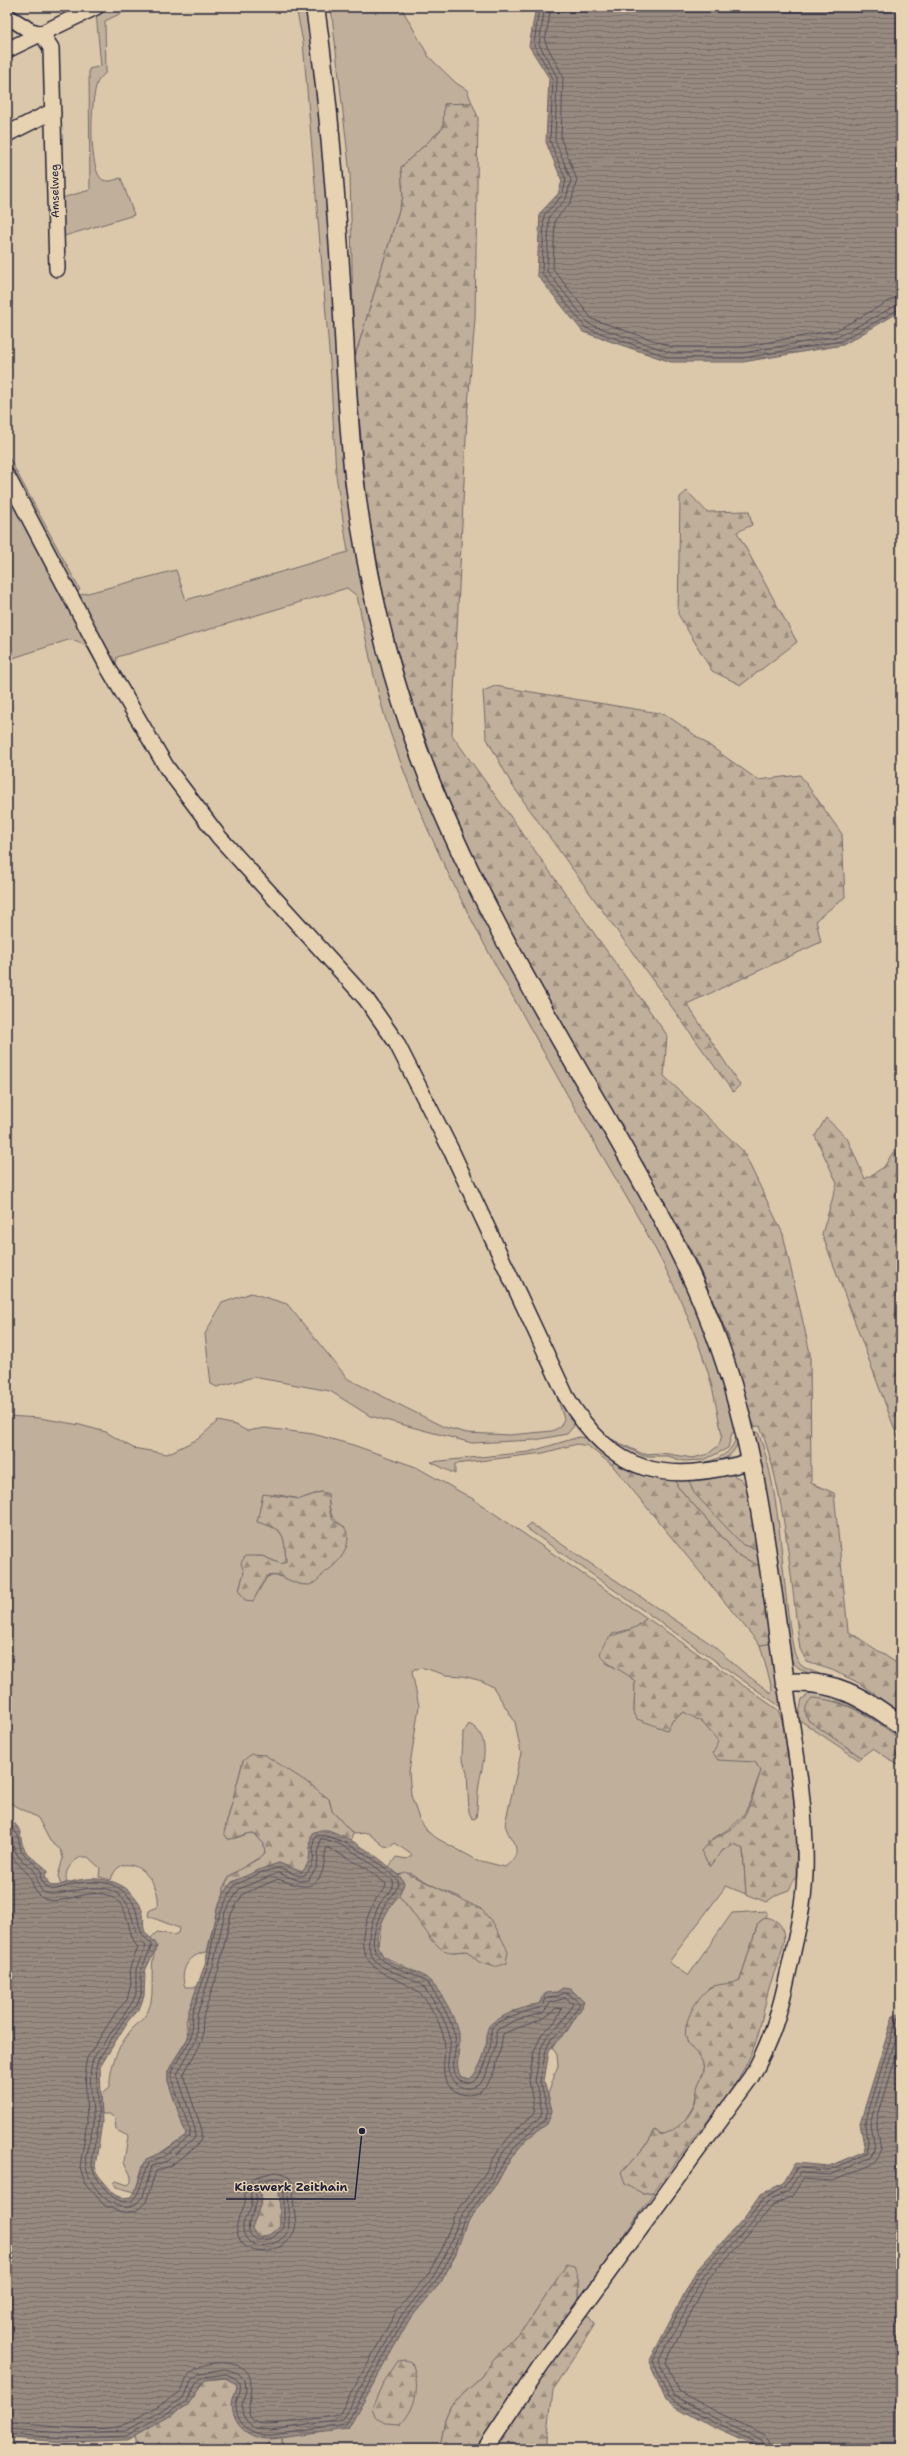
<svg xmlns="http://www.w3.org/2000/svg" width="908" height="2456" font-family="'Shantell Sans',sans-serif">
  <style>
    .green { fill: #c0af9a; stroke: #71686a; fill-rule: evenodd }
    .forest { fill: url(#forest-firs); stroke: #71686a }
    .water { fill: url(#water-rules); stroke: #686065; fill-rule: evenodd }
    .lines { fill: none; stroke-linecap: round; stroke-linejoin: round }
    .shore { stroke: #514c57; stroke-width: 1 }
    .minor-casing { stroke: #22223b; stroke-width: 18 }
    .major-casing { stroke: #22223b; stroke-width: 21 }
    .minor { stroke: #e7d2b1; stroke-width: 15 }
    .major { stroke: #e7d2b1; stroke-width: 18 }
    .labels { text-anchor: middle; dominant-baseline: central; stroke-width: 3; stroke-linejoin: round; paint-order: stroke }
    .street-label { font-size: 11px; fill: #22223b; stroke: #e7d2b1 }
    .leader { fill: none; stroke: #22223b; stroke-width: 1.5 }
    .callout-dot { fill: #22223b; stroke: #e7d2b1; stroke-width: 1.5 }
    .callout-label { font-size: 12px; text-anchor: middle; font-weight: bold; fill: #22223b; stroke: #e7d2b1; stroke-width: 3; stroke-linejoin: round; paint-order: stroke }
  </style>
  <defs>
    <pattern id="forest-firs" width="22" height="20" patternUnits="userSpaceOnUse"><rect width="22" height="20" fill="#c0af9a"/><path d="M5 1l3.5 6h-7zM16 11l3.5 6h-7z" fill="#9c8e7f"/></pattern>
    <pattern id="water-rules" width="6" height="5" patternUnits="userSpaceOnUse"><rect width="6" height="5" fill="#978a81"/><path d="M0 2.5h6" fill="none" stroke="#7b706b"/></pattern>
  </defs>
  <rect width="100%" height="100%" fill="#dbc8aa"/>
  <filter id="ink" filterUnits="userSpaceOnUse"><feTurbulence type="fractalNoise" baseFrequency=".025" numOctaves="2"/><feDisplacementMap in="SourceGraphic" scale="8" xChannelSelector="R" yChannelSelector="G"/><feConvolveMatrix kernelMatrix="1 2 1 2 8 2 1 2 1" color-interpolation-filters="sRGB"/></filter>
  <g filter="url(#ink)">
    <path class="green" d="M 115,7 L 134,7 L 105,21 L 106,72 C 104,75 100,78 98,81 C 90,96 88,173 103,180 C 109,183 116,179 121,178 L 134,215 L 61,237 L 58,199 L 90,190 L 89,69 L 101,66 L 96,13 L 100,11 L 104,12 Z
      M 296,7 L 307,7 C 312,40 318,72 322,105 C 332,190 331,276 338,362 C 350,486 364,609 404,727 C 450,862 522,984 593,1107 C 622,1157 653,1207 678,1260 C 694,1293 710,1329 720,1365 C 726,1387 731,1409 737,1431 L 732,1433 L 728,1448 L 704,1460 L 683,1461 L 668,1456 L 643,1456 L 617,1443 L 611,1445 L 585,1418 L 572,1395 L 455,1148 L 400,1039 L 384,1014 L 346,968 L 245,859 L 195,798 L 152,737 L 77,598 L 80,595 L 176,570 L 186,600 L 348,552 L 336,475 L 330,362 L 303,42 ZM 347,588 L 357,596 C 367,642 375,690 391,735 C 434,863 503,978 568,1096 C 616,1183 674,1267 705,1363 C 713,1386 717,1411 722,1435 L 719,1445 L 708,1454 L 693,1458 L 662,1453 L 643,1454 L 607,1437 L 593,1423 L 574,1394 L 457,1147 L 401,1038 L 358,979 L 207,811 L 154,736 L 116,665 L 117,657 Z
      M 331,7 L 401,7 L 429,57 L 456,83 L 467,90 L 472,103 L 445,104 L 443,128 L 401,167 L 403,197 L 354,360 L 367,505 L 387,614 L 407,686 L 419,723 L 460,829 L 506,923 L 694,1256 L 730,1341 L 724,1343 L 474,871 L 402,687 L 363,505 L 354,360 L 350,174 Z
      M 7,454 L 80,590 L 74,594 L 7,465 Z
      M 7,486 L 145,742 L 339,974 L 392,1045 L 562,1396 L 574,1426 L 567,1434 L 535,1440 L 472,1443 L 370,1416 L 330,1391 L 253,1377 L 217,1387 L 211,1384 L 205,1334 L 222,1303 L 251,1293 L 287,1304 L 348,1379 L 444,1427 L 467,1433 L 510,1435 L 552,1431 L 560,1427 L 564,1419 L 557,1397 L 503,1278 L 406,1076 L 389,1046 L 360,1003 L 213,840 L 185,804 L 143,743 L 87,647 L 77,641 L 68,640 L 7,660 Z
      M 7,1416 L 40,1418 L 80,1425 L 106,1432 L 133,1448 L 167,1454 L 198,1439 L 218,1421 L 236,1425 L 247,1431 L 265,1428 L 313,1434 L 353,1445 L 416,1467 L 473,1499 L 647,1618 L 635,1628 L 612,1634 L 606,1663 L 628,1674 L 635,1682 L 634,1712 L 667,1730 L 673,1720 L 684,1712 C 690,1715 698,1718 703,1723 C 720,1740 730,1759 755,1762 L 761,1771 C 745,1812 751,1818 708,1841 L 710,1867 L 723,1850 L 735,1844 L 743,1849 L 746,1894 L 726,1886 L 669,1962 L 688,1976 L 732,1913 L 766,1911 L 766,1917 L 758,1923 L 740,1980 L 732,1984 L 709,1987 L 687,2042 L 702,2058 L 704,2070 L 698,2086 L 694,2105 L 685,2120 L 672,2132 L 661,2135 L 655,2130 L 647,2144 L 621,2173 L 642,2193 L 654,2192 L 579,2301 L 579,2283 L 567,2264 L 531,2319 L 493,2360 L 482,2377 L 451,2405 L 445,2419 L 440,2449 L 282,2449 L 282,2437 L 348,2429 L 409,2320 L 441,2282 L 455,2256 L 466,2224 L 497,2183 L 511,2157 L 528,2138 L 547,2124 L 552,2111 L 548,2094 L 558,2066 L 557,2055 L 552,2047 L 567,2031 L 583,2006 L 563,1988 L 557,1992 L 543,1995 L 539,2004 L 530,2005 L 525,2009 L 513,2011 L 487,2031 C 488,2046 481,2069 471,2079 L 461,2077 L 457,2071 L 459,2035 L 441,1996 L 422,1975 L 383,1956 L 378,1946 L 381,1925 L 388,1908 L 399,1896 L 428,1931 L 430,1940 L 453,1952 L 467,1951 L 479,1962 L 460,1897 L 438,1888 L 410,1873 L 399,1875 L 389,1867 L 396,1857 L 407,1859 L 412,1855 L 395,1843 L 390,1847 L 384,1846 L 368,1833 L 353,1834 L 332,1811 L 329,1799 L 265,1755 L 243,1761 L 224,1833 L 228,1839 C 238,1839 244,1833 254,1833 L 264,1844 L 265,1854 L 229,1876 L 224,1886 L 224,1894 L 217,1908 L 207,1952 C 189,1954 179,1970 185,1987 L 197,1987 L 186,2021 L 188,2038 L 172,2063 L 168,2072 L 168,2081 L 186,2135 L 143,2165 L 135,2192 L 116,2187 L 114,2183 L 116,2181 L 128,2185 L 131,2182 L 131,2176 L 124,2162 L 128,2136 L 116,2130 L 115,2118 L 111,2114 L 102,2114 L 101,2095 L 110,2088 C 109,2067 118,2046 132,2029 C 138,2023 144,2019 148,2011 C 157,1992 147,1967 157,1946 L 151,1938 L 157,1932 L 174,1935 L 178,1933 L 179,1928 L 148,1916 L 149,1911 L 158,1906 C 162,1877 121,1845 111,1880 L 99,1877 L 100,1868 L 88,1857 L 81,1857 C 72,1861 63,1872 67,1882 L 61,1885 L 58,1876 L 63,1858 L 61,1850 L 50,1841 L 38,1818 L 7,1801 ZM 321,1492 L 328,1494 C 330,1512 329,1518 345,1527 C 337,1546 323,1594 296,1583 C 286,1579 278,1573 267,1577 L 252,1601 L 239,1591 L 244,1572 L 262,1556 L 281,1564 L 286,1562 C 284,1533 285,1530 257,1521 L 274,1494 L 300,1499 ZM 424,1668 L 446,1675 L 463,1676 L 482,1681 L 493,1687 L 515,1722 L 521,1753 L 505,1824 C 509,1843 528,1849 505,1867 L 477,1860 L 438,1839 L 428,1832 L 419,1819 L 411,1795 L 409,1772 L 419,1706 L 412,1672 L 414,1669 Z
      M 758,1432 C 784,1501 780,1580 794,1652 C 796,1657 798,1663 802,1666 C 810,1672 840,1680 853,1686 C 834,1680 803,1677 792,1661 L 753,1433 Z
      M 579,1437 L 587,1438 L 615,1461 L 612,1465 L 588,1446 L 577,1444 L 543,1453 L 455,1464 L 455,1474 L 431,1462 L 529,1452 Z
      M 736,1437 L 738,1437 C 738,1464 702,1465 683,1465 C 703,1464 731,1460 736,1437 Z
      M 688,1478 L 760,1550 L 761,1567 L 738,1555 L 677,1486 L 676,1479 Z
      M 530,1523 L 711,1644 L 743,1672 L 771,1693 L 772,1688 L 760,1645 L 773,1643 L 781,1707 L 526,1528 Z
      M 812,1692 L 841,1696 L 901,1734 L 901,1739 L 861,1711 L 836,1701 L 808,1720 L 861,1757 L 859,1760 L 798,1719 L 802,1699 Z
      M 469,1724 C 493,1736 482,1765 479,1784 C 477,1795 478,1807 476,1818 L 472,1819 L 469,1812 L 467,1772 L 462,1758 L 463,1733 Z
      M 7,2443 L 108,2449 L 7,2449 Z"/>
    <path class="forest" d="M 472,103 L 478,117 L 475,319 L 467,418 L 452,735 L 667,1035 L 664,1076 L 743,1151 L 783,1234 L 810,1353 L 811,1483 L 834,1493 L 848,1631 L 901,1666 L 901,1713 L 859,1683 L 832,1670 L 807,1662 L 800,1649 C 790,1575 786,1497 760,1426 L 752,1427 L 724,1343 L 730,1340 L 694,1256 L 538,981 L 478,869 L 438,774 L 407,686 L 387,614 L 367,505 L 354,360 L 403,197 L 401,167 L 443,128 L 444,104 Z
      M 687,491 L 707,512 L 749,511 L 752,525 L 737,532 L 797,642 L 741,685 L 712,671 L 678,614 L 680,497 Z
      M 495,686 L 665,714 L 758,780 L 800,775 L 842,834 L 845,897 L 816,920 L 821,942 L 687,1004 L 740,1085 L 733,1092 L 512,785 L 486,737 L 483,691 Z
      M 826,1118 L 847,1138 L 865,1179 L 884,1167 L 901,1139 L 901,1446 L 822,1234 L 837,1183 L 815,1136 Z
      M 615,1461 L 676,1479 L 677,1486 L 738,1555 L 761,1567 L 773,1643 L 760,1645 L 612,1465 Z
      M 730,1474 L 741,1479 L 748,1489 L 760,1550 L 743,1545 L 694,1493 L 688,1478 Z
      M 321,1492 L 328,1494 C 329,1502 328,1514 334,1521 C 338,1524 344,1525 346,1530 C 353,1545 339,1563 327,1571 C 322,1575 315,1585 308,1585 C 293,1586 282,1572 267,1576 L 253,1601 L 245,1600 L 239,1591 L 244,1572 L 241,1563 L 245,1556 L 262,1556 L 281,1564 L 286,1562 C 284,1533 285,1530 257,1522 L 263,1494 L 300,1499 Z
      M 647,1618 L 778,1710 L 783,1723 L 792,1781 L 797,1835 L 796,1876 L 789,1890 L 778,1894 L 766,1902 L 746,1894 L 743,1849 L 735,1844 L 723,1850 L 710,1867 L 701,1851 C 710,1839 722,1835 734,1827 C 751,1814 754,1789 761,1771 L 755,1762 L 718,1760 L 713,1753 L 719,1742 L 702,1722 L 684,1712 L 673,1720 L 667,1730 L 637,1719 L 634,1712 L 635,1681 C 624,1670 608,1667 600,1654 C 608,1631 615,1637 634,1628 C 639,1626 643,1621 647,1618 Z
      M 812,1698 C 848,1700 873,1719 901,1739 L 901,1761 L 898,1765 L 873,1748 L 861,1757 L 808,1720 C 804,1711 805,1705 812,1698 Z
      M 251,1754 L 265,1755 L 310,1784 L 329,1799 L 332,1811 L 353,1834 L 350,1841 L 328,1830 L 309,1842 C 311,1854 311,1863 302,1872 L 279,1863 L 232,1882 L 224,1894 C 222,1872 251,1866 265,1854 L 264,1844 L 254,1833 C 244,1833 238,1839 228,1839 L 224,1833 L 243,1761 Z
      M 405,1872 L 481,1909 L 494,1924 L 508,1951 L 506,1963 L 495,1967 L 479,1962 L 467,1951 C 460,1951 453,1953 446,1951 C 433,1948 412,1908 399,1896 L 404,1883 L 399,1875 Z
      M 766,1917 C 797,1923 779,1958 773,1976 C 765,1997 763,2020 756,2041 C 743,2081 715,2111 690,2143 C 678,2159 666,2176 654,2192 L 642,2193 L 625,2184 L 621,2173 L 647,2144 L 655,2130 L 661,2135 C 675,2131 688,2120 694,2106 C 697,2100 696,2091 698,2085 C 700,2079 705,2074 704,2068 C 702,2055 694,2053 688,2043 C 679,2027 696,1999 708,1989 C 715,1983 731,1985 740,1980 L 758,1923 Z
      M 276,2187 L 279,2187 L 280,2192 L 280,2227 L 269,2235 L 258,2237 L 252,2229 L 259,2191 Z
      M 567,2264 L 574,2266 L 579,2283 L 579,2301 L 595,2324 L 553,2390 L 546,2449 L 440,2449 L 445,2419 L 451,2405 L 482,2377 L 493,2360 L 531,2319 Z
      M 406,2360 L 412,2362 C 420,2385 418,2405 401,2424 L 385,2423 L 376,2418 L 372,2408 L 382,2385 L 398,2361 Z
      M 225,2378 L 237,2384 C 237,2390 234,2394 233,2399 C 231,2429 255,2441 282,2437 L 282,2449 L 138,2449 L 135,2436 L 187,2406 L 205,2380 Z"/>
    <path class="water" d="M 536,7 L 901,7 L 901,311 L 843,345 L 743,362 L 671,362 L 583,332 L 537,275 L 540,213 L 558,194 L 562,181 L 546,142 L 549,78 L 529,46 Z
      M 7,1819 C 26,1828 17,1837 25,1850 C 30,1859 42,1863 48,1871 L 45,1875 L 49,1885 C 58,1888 70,1881 79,1880 C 105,1875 136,1884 143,1914 C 144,1919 143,1924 144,1929 C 146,1937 154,1938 157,1946 L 145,1971 L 144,1996 L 140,2007 L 128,2021 L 100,2067 L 102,2123 L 95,2166 L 98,2175 L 115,2195 L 122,2198 L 130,2197 L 135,2192 L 146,2159 L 161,2153 L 186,2135 L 168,2081 L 168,2072 L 188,2038 L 188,2013 L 205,1964 L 217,1909 L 224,1894 L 232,1882 L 261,1869 L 279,1863 L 302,1872 C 314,1860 307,1848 312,1833 C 317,1831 322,1829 327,1830 C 346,1834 395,1866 404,1883 C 397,1901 373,1924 378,1947 C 383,1967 417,1967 430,1981 C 443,1994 457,2020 459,2038 C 460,2051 454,2066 461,2077 L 470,2079 C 479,2071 486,2052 487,2040 C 488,2036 486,2032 488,2028 C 491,2018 529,2005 539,2004 L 546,1993 L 557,1992 L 563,1988 L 571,1989 L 584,2002 L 567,2031 L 555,2042 L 549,2051 L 544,2081 L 552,2111 L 547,2124 L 528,2138 L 511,2157 L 497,2183 L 466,2224 L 455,2256 L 441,2282 L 409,2320 L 348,2429 L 272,2439 C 252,2440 233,2428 232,2405 C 232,2398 237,2392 237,2384 L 225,2378 L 205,2380 L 187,2406 L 128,2440 L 65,2442 L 7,2438 ZM 276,2187 L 279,2187 L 280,2192 L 280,2227 L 269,2235 L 258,2237 L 252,2229 L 262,2200 L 259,2191 Z
      M 901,2012 L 901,2449 L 761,2449 L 712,2427 L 666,2401 L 649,2362 L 696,2271 L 744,2218 L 761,2194 L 783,2184 L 795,2163 L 829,2166 L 865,2151 L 860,2123 L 893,2016 Z"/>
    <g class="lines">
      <path class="shore" d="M 539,7 L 534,45 L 553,78 L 550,141 L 566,180 L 562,196 L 544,215 L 542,273 L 586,328 L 671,358 L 743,358 L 841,341 L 901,308
        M 545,7 L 539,44 L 557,77 L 555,140 L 571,180 L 566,199 L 549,217 L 547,271 L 589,324 L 672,353 L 743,353 L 839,336 L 901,303
        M 551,7 L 545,42 L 563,76 L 561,139 L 577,180 L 571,202 L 555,220 L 553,269 L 592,319 L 673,347 L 742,347 L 837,330 L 893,299 L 901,297
        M 7,1823 L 18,1835 L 21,1851 L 42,1871 L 41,1879 L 47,1888 C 56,1892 61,1887 70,1885 C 91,1880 114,1879 129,1897 C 139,1910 136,1918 141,1931 C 143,1938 149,1940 152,1945 L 141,1970 L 141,1995 L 137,2005 L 125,2018 L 98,2060 L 96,2067 C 97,2085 99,2104 98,2122 C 97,2154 80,2160 106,2190 C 114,2199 119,2203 132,2201 L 138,2193 L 149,2162 L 163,2157 L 190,2136 L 190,2130 L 172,2081 L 172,2073 L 175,2065 L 191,2039 L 192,2014 L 208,1965 L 216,1923 L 228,1896 L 235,1885 L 262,1872 L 278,1868 L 300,1876 L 305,1875 C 321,1859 308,1850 316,1836 C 332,1830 393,1868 399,1883 C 396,1893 389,1898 384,1906 C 379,1916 371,1936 374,1947 C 380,1971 414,1968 428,1984 C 439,1998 451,2019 455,2036 C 458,2051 448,2068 459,2080 L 471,2083 C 482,2078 491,2052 491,2039 C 492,2035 490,2031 492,2027 C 498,2019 532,2009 541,2008 L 547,1997 L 558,1996 L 564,1993 L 569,1994 L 580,2004 L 563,2029 L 551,2039 L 546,2050 L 540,2081 L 548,2111 L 544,2121 L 526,2135 L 508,2155 L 493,2181 L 463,2222 L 452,2254 L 437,2279 L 405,2318 L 346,2425 L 272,2435 C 253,2436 235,2425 236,2404 C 237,2396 242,2391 240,2383 L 235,2378 L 226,2374 L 203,2377 L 197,2382 L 185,2403 L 126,2436 L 66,2438 L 7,2434
        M 7,1830 C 15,1837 11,1845 17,1854 C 21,1862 33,1866 36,1874 C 38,1880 37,1885 42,1891 C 52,1901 88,1883 107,1889 C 140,1899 126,1929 146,1946 L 136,1969 L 136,1994 L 132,2003 L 94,2057 C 86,2073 94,2103 93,2122 C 93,2136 83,2152 86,2167 C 89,2186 115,2217 136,2204 L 143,2196 L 152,2166 L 167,2161 L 195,2138 L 195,2129 L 177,2074 L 196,2040 L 197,2015 L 213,1966 L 225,1912 L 239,1889 L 278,1873 L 300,1881 L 308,1880 L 317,1867 L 320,1839 C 339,1838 378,1868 393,1881 C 396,1890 384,1897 380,1903 C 374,1915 367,1934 369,1947 C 373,1975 410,1971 425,1989 C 435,2002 446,2021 450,2037 C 452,2049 445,2062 449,2073 C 453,2088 472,2094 482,2081 C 489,2071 494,2054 496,2041 C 497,2037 495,2033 497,2030 L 516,2020 L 543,2013 L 551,2002 L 566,1998 L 573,2004 L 559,2026 L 547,2036 L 541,2048 L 535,2081 L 542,2111 L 540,2118 L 522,2132 L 504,2151 L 489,2178 L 459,2219 L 447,2252 L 433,2277 L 401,2316 L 343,2420 L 271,2430 L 255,2428 L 247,2420 L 243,2413 L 241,2405 L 246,2391 L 245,2380 L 238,2373 L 225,2369 L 200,2373 L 193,2379 L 182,2399 L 125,2431 L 66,2433 L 7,2429
        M 7,1838 C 9,1858 15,1860 28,1874 C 33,1879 32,1889 39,1895 C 55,1912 88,1884 112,1897 C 131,1907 126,1933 138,1948 L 130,1967 L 131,1983 L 127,2000 L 116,2012 L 87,2058 L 85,2068 L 87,2122 L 80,2167 L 85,2183 L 104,2205 L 121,2213 L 136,2211 L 146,2202 L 156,2171 L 170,2166 L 196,2147 L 201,2139 L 201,2127 L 183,2075 L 202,2041 L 203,2017 L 219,1968 L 231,1914 L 243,1894 L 278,1879 C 295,1884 315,1896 323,1869 C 325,1862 324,1854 327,1847 L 366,1868 L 386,1884 C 386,1891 378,1895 375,1901 C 368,1913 359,1937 364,1951 C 374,1981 411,1977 428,2003 C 434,2013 442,2027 444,2039 C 448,2059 434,2081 459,2093 C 465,2096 474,2095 479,2092 C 496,2080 500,2051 503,2034 C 520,2025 544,2023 556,2008 L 562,2009 L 554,2023 L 542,2034 L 534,2051 L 529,2081 L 535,2114 L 518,2127 L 500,2148 L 484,2175 L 454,2216 L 442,2249 L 428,2274 L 396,2312 L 339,2415 C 327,2417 267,2427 258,2423 C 233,2410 274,2368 226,2363 C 212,2362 194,2365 186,2379 C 184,2383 183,2389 180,2392 C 177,2395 127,2424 122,2426 C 93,2433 39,2424 7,2423
        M 275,2172 C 298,2173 292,2193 294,2209 C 295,2218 298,2227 292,2235 C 280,2255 243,2260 237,2232 C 235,2221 242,2213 245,2203 C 246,2199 244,2193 245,2188 L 253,2178 Z
        M 275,2178 C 280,2178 284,2179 286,2183 C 289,2187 290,2226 288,2231 C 280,2248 246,2253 243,2230 C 241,2219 253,2211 252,2201 C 251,2196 250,2194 251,2189 L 259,2181 Z
        M 275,2183 L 281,2184 L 284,2191 L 284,2228 L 271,2239 L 257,2240 C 240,2230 253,2217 256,2203 C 258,2199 255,2195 255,2190 L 261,2186 Z
        M 761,2449 L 759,2444 L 714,2423 L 669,2398 L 653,2361 L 699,2273 L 747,2221 L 764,2198 L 785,2187 L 797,2168 L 829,2170 L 868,2153 L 865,2123 L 896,2020 L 901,2017
        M 766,2449 L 762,2440 L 716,2419 L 673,2395 L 659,2362 L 703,2276 L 751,2224 L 767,2202 L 788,2191 L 800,2173 L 831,2175 L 872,2156 L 874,2150 L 870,2123 L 901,2022
        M 772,2449 L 770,2440 L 765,2435 L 719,2413 L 678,2391 L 666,2362 L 708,2279 L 755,2227 L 771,2206 L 792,2196 L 803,2179 L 833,2181 L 871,2165 L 877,2160 L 880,2150 L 876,2124 L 901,2039"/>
      <g class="minor-casing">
        <path id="minor" d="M 7,16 L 31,31 L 42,34 L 51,48 L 57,269
          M 7,50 L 96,7
          M 7,134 L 47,114 L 53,113
          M 7,476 L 110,671 L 167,768 L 219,837 L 366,999 L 396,1042 L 451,1150 L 566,1396 C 613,1476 666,1485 752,1461
          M 485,2449 L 541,2365 L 751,2077 C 771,2043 781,2008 789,1969 C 796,1938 804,1905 805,1873 C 807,1810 795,1746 785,1683"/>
      </g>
      <g class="major-casing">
        <path id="major" d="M 315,7 C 330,110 337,213 343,316 C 346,369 348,423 354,476 C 364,561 382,646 410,727 C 455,859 525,979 595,1099 C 635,1169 676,1237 706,1311 C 756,1430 767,1557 785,1683 C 836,1679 861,1697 901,1725"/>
      </g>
      <use href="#minor" class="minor"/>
      <use href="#major" class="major"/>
    </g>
  </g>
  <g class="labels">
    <g class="street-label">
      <text transform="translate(55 191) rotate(-91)">Amselweg</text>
    </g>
  </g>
  <path class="leader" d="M362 2131L355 2199H226"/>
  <circle class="callout-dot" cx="362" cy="2131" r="4"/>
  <g class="callout-label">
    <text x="291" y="2191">Kieswerk Zeithain</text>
  </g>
  <rect width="908" height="2456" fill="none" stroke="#e7d2b1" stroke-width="24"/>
  <rect x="12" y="12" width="884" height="2432" fill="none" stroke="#22223b" stroke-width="1.5" filter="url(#ink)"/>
</svg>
